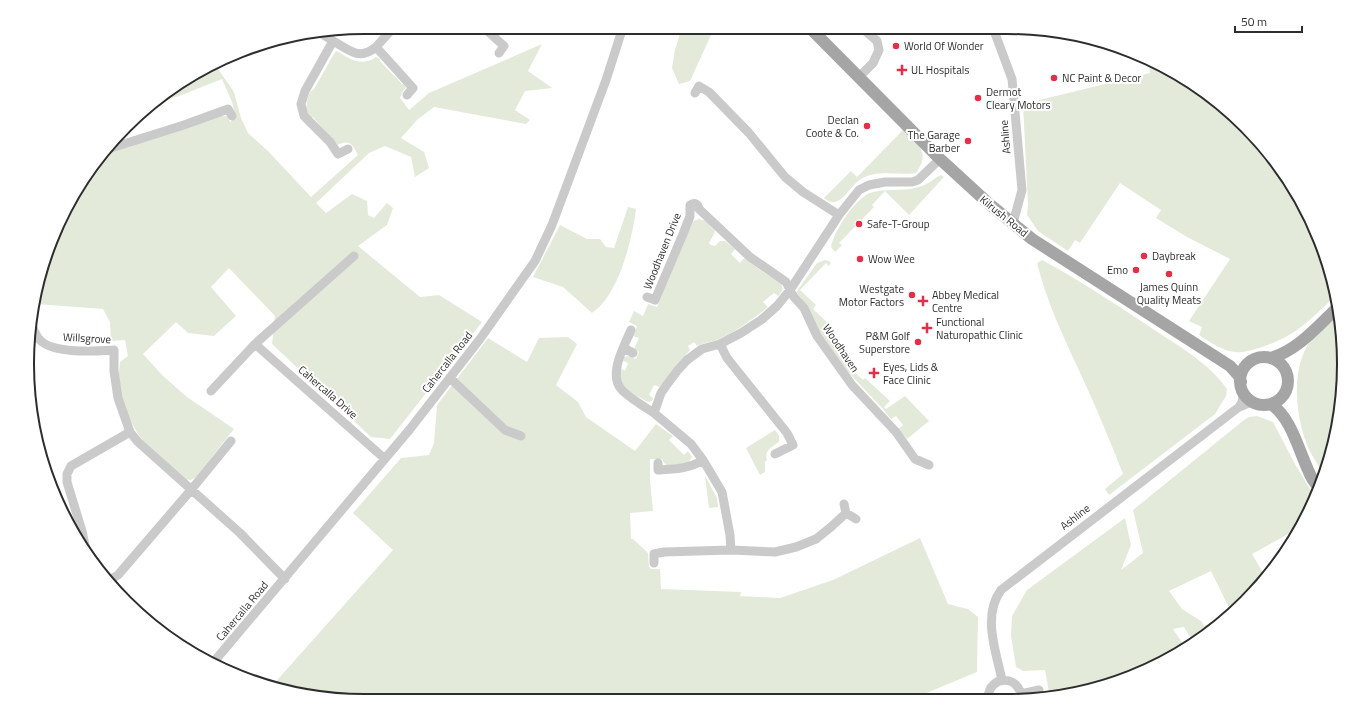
<svg xmlns="http://www.w3.org/2000/svg" width="1371" height="728" font-family="'Titillium Web',sans-serif">
  <style>
    .green { fill: #e4eada; fill-rule: evenodd }
    .lines { fill: none; stroke-linecap: round; stroke-linejoin: round }
    .minor { stroke: #cacaca; stroke-width: 9 }
    .major { stroke: #a5a5a5; stroke-width: 12 }
    .poi-dot { fill: #e42f4b; stroke: #fff; stroke-width: 1.5 }
    .labels { text-anchor: middle; dominant-baseline: central; stroke-width: 4; stroke-linejoin: round; paint-order: stroke }
    .poi-label { font-size: 11px; fill: #2d2d2d; stroke: #fff; text-anchor: start }
    .street-label { font-size: 11px; fill: #2d2d2d; stroke: #fff }
    .rim { fill: none; stroke: #2d2d2d; stroke-width: 2 }
  </style>
  <rect width="100%" height="100%" fill="#fff"/>
  <path class="green" d="M 682,27 L 712,27 L 710,31 L 712,33 L 690,81 L 679,84 L 672,68 L 675,50 Z
    M 542,44 L 528,71 L 552,88 L 525,91 L 515,110 L 530,120 L 526,124 L 434,107 L 417,120 L 401,138 L 424,152 L 429,168 L 415,177 L 411,157 L 385,146 L 369,153 L 316,203 L 326,213 L 352,194 L 367,201 L 368,215 L 374,218 L 387,203 L 393,208 L 387,225 L 358,246 L 420,297 L 439,295 L 482,322 L 390,439 L 371,437 L 272,344 L 275,316 L 229,268 L 211,287 L 236,316 L 214,336 L 188,333 L 176,322 L 143,354 L 162,375 L 187,397 L 234,429 L 196,477 L 191,480 L 184,479 C 173,469 161,460 151,450 C 134,433 121,405 119,380 C 118,374 120,368 120,362 L 128,356 L 125,340 L 111,341 L 110,322 L 103,309 L 36,304 L 38,277 L 84,177 L 106,153 L 186,129 L 221,115 L 228,117 L 230,122 L 236,118 L 232,102 L 222,79 L 179,96 L 152,104 L 159,97 L 216,66 L 234,92 L 241,118 L 248,133 L 268,151 L 311,197 L 358,155 C 352,144 350,139 337,145 L 313,117 L 310,118 C 305,109 306,101 310,92 L 314,89 L 335,52 L 337,51 C 349,59 362,67 376,57 L 380,59 L 380,61 L 402,84 L 407,85 L 402,93 L 400,98 L 409,110 L 429,93 Z
    M 1148,59 L 1156,62 L 1212,97 L 1261,142 L 1299,196 L 1326,256 L 1336,296 C 1324,306 1313,318 1301,327 C 1288,338 1252,354 1235,352 C 1222,351 1210,342 1199,335 L 1202,327 L 1189,321 L 1230,259 L 1187,237 L 1156,218 L 1161,210 L 1120,183 L 1080,243 L 1075,240 L 1068,251 L 1038,231 L 1027,215 L 1028,205 L 1023,104 L 1150,73 Z
    M 903,130 C 918,144 931,152 916,173 C 897,176 879,169 861,179 C 849,186 840,212 824,198 L 851,171 L 857,177 Z
    M 941,175 L 944,177 L 909,215 L 885,191 L 872,205 L 874,207 L 839,243 L 842,245 L 835,252 L 831,247 C 834,231 856,196 873,192 C 889,188 906,192 922,186 C 929,184 934,178 941,175 Z
    M 628,207 L 636,209 C 632,240 619,295 592,313 L 563,287 L 533,277 L 560,225 L 587,239 L 600,239 L 606,247 L 614,248 Z
    M 699,219 L 706,221 L 715,231 L 714,234 L 709,243 L 711,245 L 715,246 L 720,241 L 725,241 L 735,249 L 731,254 L 740,263 L 744,258 L 760,270 L 780,283 C 785,288 782,292 778,296 L 774,293 L 763,302 L 768,307 C 753,319 738,330 721,338 C 714,342 705,342 697,346 L 694,342 L 688,346 L 690,350 L 672,370 L 660,387 L 654,385 L 649,395 L 653,398 L 653,400 L 650,402 C 644,401 628,391 624,387 C 620,382 620,374 620,368 L 625,371 L 628,363 L 623,361 L 624,357 L 630,356 L 636,359 L 639,352 L 634,349 L 639,338 L 633,336 L 637,326 L 629,322 L 634,311 L 643,316 L 648,304 L 657,307 L 690,225 L 693,221 Z
    M 825,260 L 829,261 L 831,263 L 829,266 L 826,263 L 800,290 L 816,305 L 813,309 L 829,324 L 824,330 L 840,345 L 837,348 L 853,363 L 849,367 L 863,380 L 865,378 L 890,401 L 884,407 L 886,409 L 905,396 L 929,421 L 907,439 L 899,429 L 903,425 L 896,416 L 891,419 L 883,409 L 849,373 L 821,335 L 806,304 L 797,293 L 797,291 L 817,263 Z
    M 1042,260 C 1081,281 1117,305 1153,329 C 1180,347 1208,362 1227,389 L 1226,396 L 1215,414 L 1109,495 L 1105,489 L 1123,474 C 1110,441 1097,409 1082,377 C 1065,340 1047,303 1037,263 Z
    M 1339,312 L 1341,320 L 1343,386 L 1332,451 L 1324,475 C 1318,464 1310,454 1306,442 C 1295,412 1291,367 1311,340 C 1318,330 1330,321 1339,312 Z
    M 568,337 L 577,344 L 556,385 L 578,402 L 586,417 L 635,451 L 656,424 L 673,436 L 669,440 L 684,455 L 688,451 L 692,457 L 688,463 L 668,466 L 664,463 L 662,459 L 650,459 L 650,480 L 653,511 L 630,513 L 631,539 L 633,539 L 648,553 L 649,567 L 651,569 L 660,569 L 661,589 L 741,592 L 740,596 L 780,598 L 833,580 L 920,538 L 948,604 L 968,609 L 978,617 L 977,672 L 912,699 L 342,700 L 277,690 L 271,687 L 393,550 L 353,513 L 401,458 L 429,455 L 434,443 L 437,405 L 488,338 L 527,362 L 539,338 Z
    M 1257,416 L 1273,422 L 1296,466 L 1315,497 L 1309,513 L 1299,528 L 1252,554 L 1266,578 L 1261,586 L 1212,631 L 1193,642 L 1184,627 L 1173,629 L 1185,647 L 1136,675 L 1050,698 L 1045,670 L 1023,671 L 1016,667 L 1011,636 L 1012,616 L 1027,590 L 1125,518 L 1131,545 L 1121,570 L 1143,553 L 1133,510 L 1244,420 L 1249,417 ZM 1211,571 L 1231,612 L 1204,626 L 1201,621 L 1182,609 L 1169,591 Z
    M 775,430 L 779,436 L 779,442 C 772,447 764,450 767,460 L 765,462 L 765,472 L 760,475 L 746,448 Z
    M 705,476 L 717,498 L 718,507 L 709,508 Z"/>
  <g class="lines">
    <path class="minor" d="M 394,27 L 376,47 L 413,88 L 407,95
      M 483,27 L 504,46 L 499,53
      M 993,28 L 1012,79 L 1022,190 L 1013,223
      M 322,34 L 333,41
      M 859,77 L 873,63 L 879,50 L 877,41 L 862,28
      M 695,93 L 699,86 L 709,92 L 749,133 L 785,177 L 803,192 L 839,215
      M 111,148 L 184,125 L 228,109 L 232,116
      M 348,149 L 338,154 L 330,142 L 304,116 L 301,104 L 305,91 L 333,41 C 350,50 359,61 376,47
      M 647,297 L 655,300 L 683,234 L 690,216 L 690,205 C 695,202 698,204 699,209 L 750,257 L 786,282 L 794,297 L 804,308 L 817,336 L 852,385 L 896,432 L 915,459 L 929,465
      M 33,328 C 35,332 37,338 41,341 C 55,354 96,351 114,350 L 114,371 L 118,398 L 130,432 L 71,466 L 67,474 L 67,482 L 82,531 L 87,555
      M 631,330 C 625,345 608,373 621,389 C 626,395 646,408 654,413
      M 255,344 L 354,256
      M 720,344 L 727,358 L 787,433 L 793,445 L 775,454
      M 624,348 L 633,353
      M 450,378 L 505,430 L 521,436
      M 211,391 L 255,344 L 385,459
      M 1239,407 L 1242,402 L 1244,393
      M 130,432 L 138,442 L 240,533 L 285,579
      M 658,463 L 658,470 C 674,469 689,469 703,460
      M 844,504 L 846,513 L 856,519
      M 731,550 L 730,535 L 722,492 L 703,460 L 691,444 L 654,413 L 661,393 L 668,383 L 677,371 L 687,360 L 702,349 L 720,344 L 741,333 L 761,320 L 777,306 L 790,290 L 839,215 L 859,190 L 869,185 L 885,182 L 912,182 L 918,180 L 940,159
      M 654,563 L 654,554 L 664,552 L 731,550 L 775,552 L 796,547 L 816,539 L 831,527 L 846,513
      M 108,581 L 118,575 L 191,490 L 231,441
      M 212,664 L 410,429 L 480,339 L 535,261 L 552,225 L 606,80 L 623,27
      M 1002,680 C 996,651 982,616 1001,590 L 1239,407 L 1249,403 L 1255,403
      M 1021,694 L 1039,690
      M 988,698 C 989,674 1021,675 1021,698"/>
    <path class="major" d="M 809,27 L 940,159 L 988,203 L 1032,239 L 1230,366 L 1239,376 L 1241,382
      M1240 381a24 24 0 1 1 48 0a24 24 0 1 1-48 0Z
      M 1271,358 C 1298,350 1318,326 1338,307
      M 1271,404 C 1292,419 1298,449 1309,472 C 1311,478 1315,483 1319,488"/>
  </g>
  <g class="poi-dot">
    <circle cx="896" cy="46" r="4"/>
    <path d="M900 64h4v4h4v4h-4v4h-4v-4h-4v-4h4z"/>
    <circle cx="1054" cy="78" r="4"/>
    <circle cx="978" cy="98" r="4"/>
    <circle cx="867" cy="126" r="4"/>
    <circle cx="968" cy="141" r="4"/>
    <circle cx="859" cy="224" r="4"/>
    <circle cx="1144" cy="256" r="4"/>
    <circle cx="860" cy="259" r="4"/>
    <circle cx="1136" cy="270" r="4"/>
    <circle cx="1169" cy="274" r="4"/>
    <circle cx="912" cy="295" r="4"/>
    <path d="M921 295h4v4h4v4h-4v4h-4v-4h-4v-4h4z"/>
    <path d="M925 322h4v4h4v4h-4v4h-4v-4h-4v-4h4z"/>
    <circle cx="918" cy="342" r="4"/>
    <path d="M872 367h4v4h4v4h-4v4h-4v-4h-4v-4h4z"/>
  </g>
  <g class="labels">
    <g class="poi-label">
      <text x="904" y="46">World Of Wonder</text>
      <text x="911" y="70">UL Hospitals</text>
      <text x="1062" y="78">NC Paint &amp; Decor</text>
      <text x="986" y="92">Dermot<tspan x="986" dy="13">Cleary Motors</tspan></text>
      <text x="859" y="120" text-anchor="end">Declan<tspan x="859" dy="13">Coote &amp; Co.</tspan></text>
      <text x="960" y="135" text-anchor="end">The Garage<tspan x="960" dy="13">Barber</tspan></text>
      <text x="867" y="224">Safe-T-Group</text>
      <text x="1152" y="256">Daybreak</text>
      <text x="868" y="259">Wow Wee</text>
      <text x="1128" y="270" text-anchor="end">Emo</text>
      <text x="1169" y="287" text-anchor="middle">James Quinn<tspan x="1169" dy="13">Quality Meats</tspan></text>
      <text x="904" y="289" text-anchor="end">Westgate<tspan x="904" dy="13">Motor Factors</tspan></text>
      <text x="932" y="295">Abbey Medical<tspan x="932" dy="13">Centre</tspan></text>
      <text x="936" y="322">Functional<tspan x="936" dy="13">Naturopathic Clinic</tspan></text>
      <text x="910" y="336" text-anchor="end">P&amp;M Golf<tspan x="910" dy="13">Superstore</tspan></text>
      <text x="883" y="367">Eyes, Lids &amp;<tspan x="883" dy="13">Face Clinic</tspan></text>
    </g>
    <g class="street-label">
      <text transform="translate(1005 137) rotate(-95)">Ashline</text>
      <text transform="translate(1004 216) rotate(39)">Kilrush Road</text>
      <text transform="translate(662 251) rotate(-68)">Woodhaven Drive</text>
      <text transform="translate(87 338) rotate(3)">Willsgrove</text>
      <text transform="translate(841 348) rotate(56)">Woodhaven</text>
      <text transform="translate(447 362) rotate(-52)">Cahercalla Road</text>
      <text transform="translate(328 392) rotate(41)">Cahercalla Drive</text>
      <text transform="translate(1075 517) rotate(-38)">Ashline</text>
      <text transform="translate(242 611) rotate(-50)">Cahercalla Road</text>
    </g>
  </g>
  <path d="M0 0H1371V728H0ZM364 34H1007A330 330 0 0 1 1337 364V364A330 330 0 0 1 1007 694H364A330 330 0 0 1 34 364V364A330 330 0 0 1 364 34Z" fill="#fff" fill-rule="evenodd"/>
  <path class="rim" d="M364 34H1007A330 330 0 0 1 1337 364V364A330 330 0 0 1 1007 694H364A330 330 0 0 1 34 364V364A330 330 0 0 1 364 34Z"/>
  <path d="M1235 26v6h67v-6" fill="none" stroke="#2d2d2d" stroke-width="2"/>
  <text x="1241" y="26" font-size="12" fill="#2d2d2d" stroke="#ffffff" stroke-width="3" paint-order="stroke">50 m</text>
</svg>
